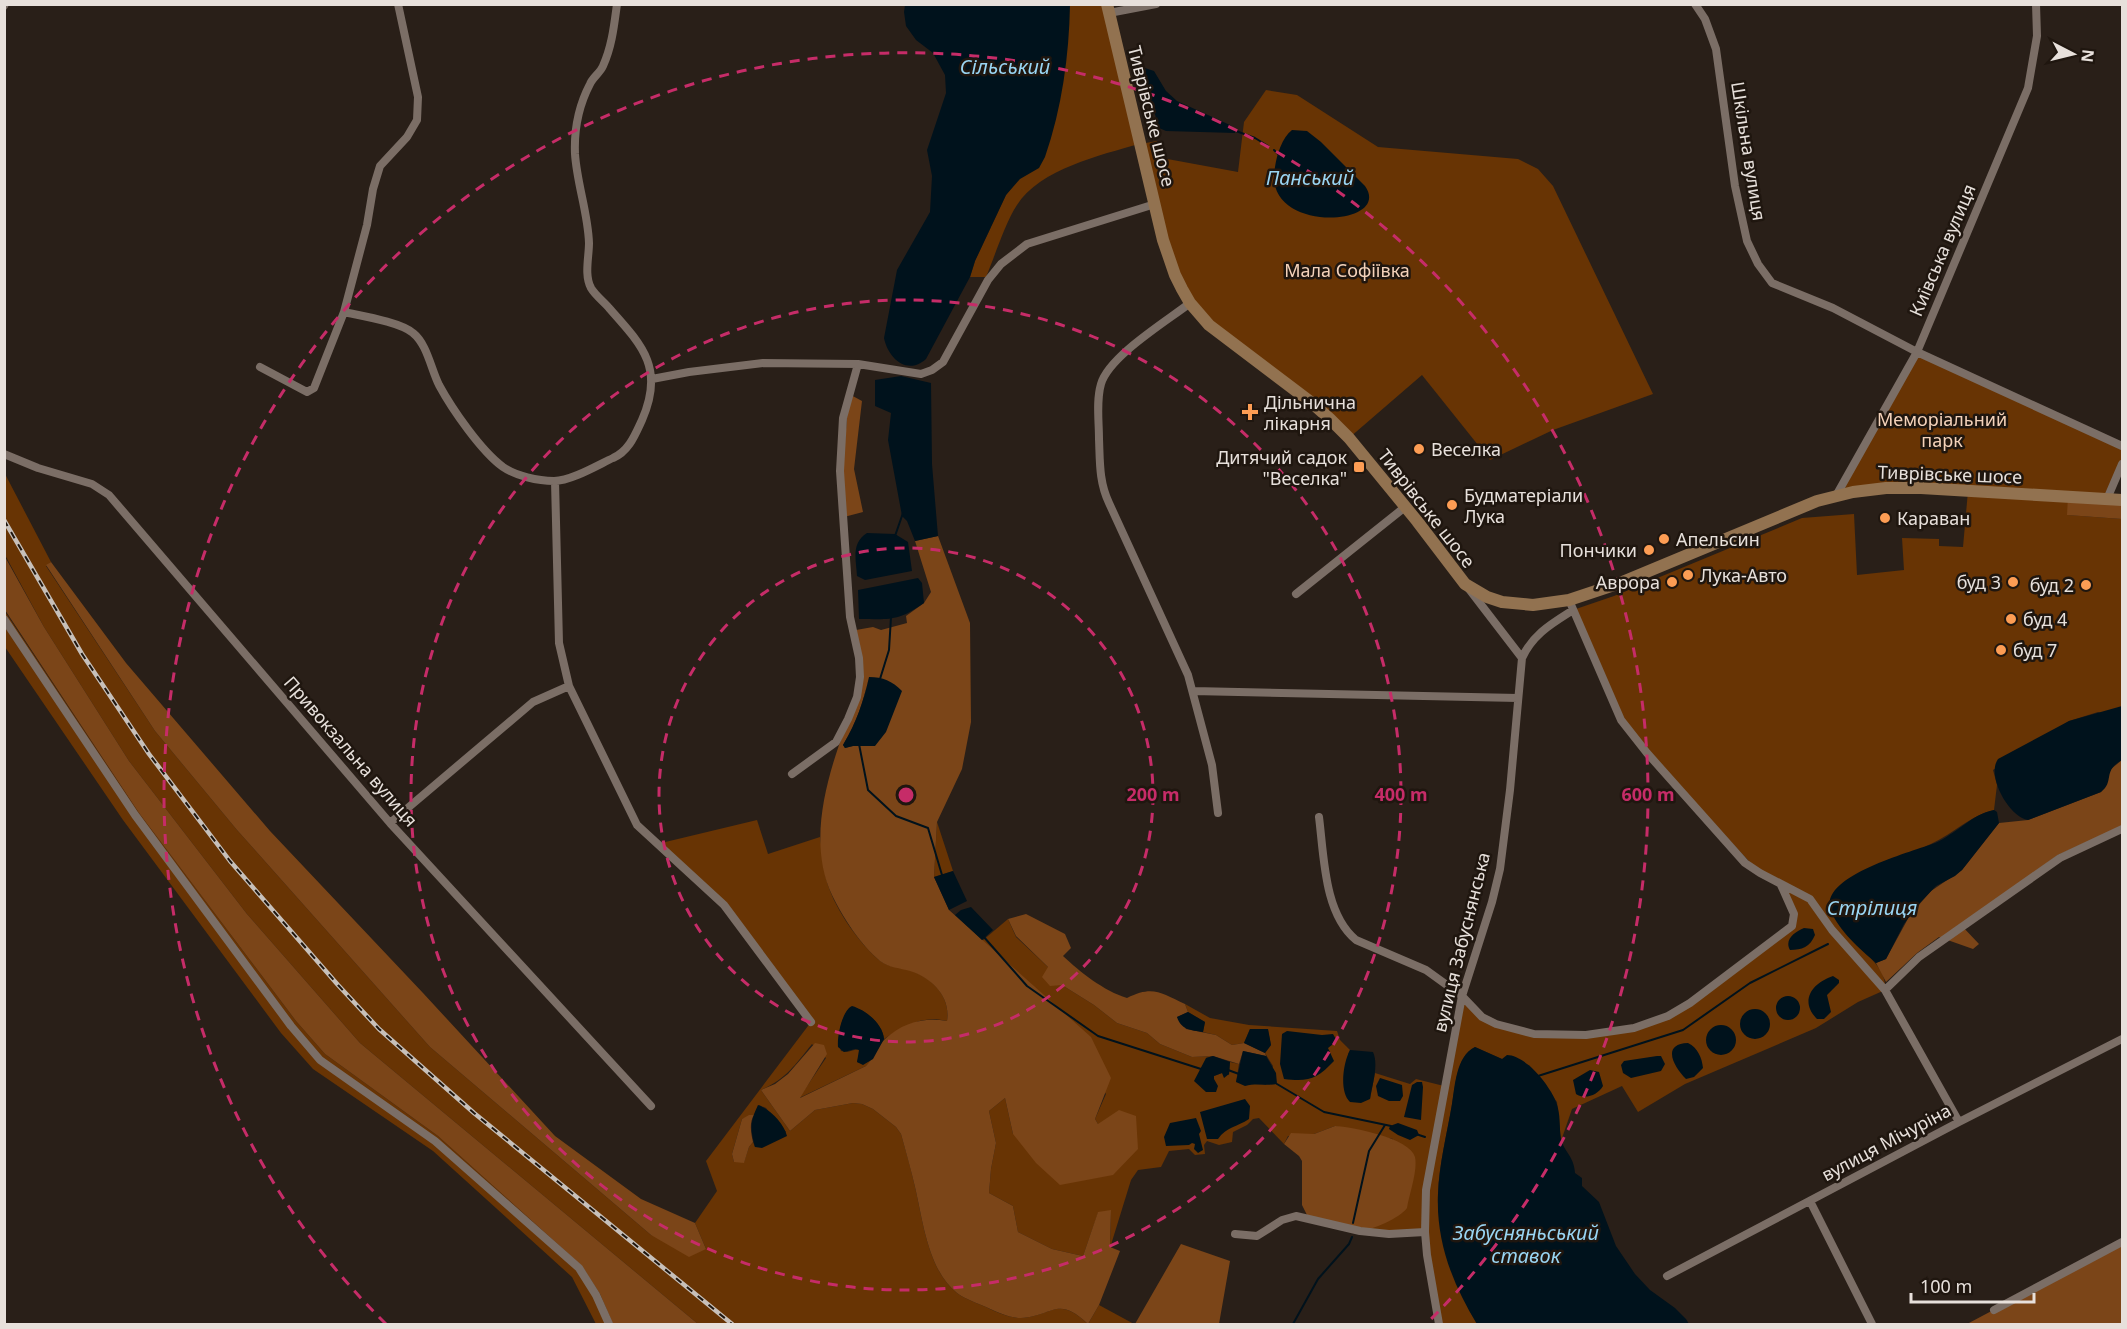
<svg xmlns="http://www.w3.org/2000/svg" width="2127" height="1329" font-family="'Noto Sans',sans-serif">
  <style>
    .green { fill: #683404; fill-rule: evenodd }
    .forest { fill: #7b4518; fill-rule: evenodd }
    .water { fill: #00121c }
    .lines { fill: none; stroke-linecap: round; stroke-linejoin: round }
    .stream { stroke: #00121c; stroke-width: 2 }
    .minor { stroke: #7b6e66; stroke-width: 8 }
    .secondary { stroke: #927250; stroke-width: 12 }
    .rail-casing { stroke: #c7c0ba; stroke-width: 4.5 }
    .rail { stroke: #1f160f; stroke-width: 2; stroke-dasharray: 7; stroke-linecap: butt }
    .ring { fill: none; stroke: #c62c68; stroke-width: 3; stroke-dasharray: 10 8 }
    .poi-dot { fill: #fd9d54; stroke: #1f160f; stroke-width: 2 }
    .labels { text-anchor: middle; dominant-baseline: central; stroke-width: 5; stroke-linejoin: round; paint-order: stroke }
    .street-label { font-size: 18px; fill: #e7e0db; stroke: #1f160f }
    .park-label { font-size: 18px; fill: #f4d2ba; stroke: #1f160f }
    .poi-label { font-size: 18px; fill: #e7e0db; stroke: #1f160f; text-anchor: start }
    .water-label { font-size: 20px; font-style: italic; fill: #99d5f3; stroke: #1f160f }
    .centre { fill: #c62c68; stroke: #1f160f; stroke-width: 3 }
    .ring-label { font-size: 18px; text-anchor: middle; font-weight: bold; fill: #c62c68; stroke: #1f160f; stroke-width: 5; stroke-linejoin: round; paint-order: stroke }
  </style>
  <rect width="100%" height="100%" fill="#291f18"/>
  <path class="green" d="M 1056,5 L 1107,5 L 1140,144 L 1157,141 L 1162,158 L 1238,172 L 1244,122 L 1266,90 L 1297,95 L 1378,147 L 1518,159 L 1538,169 L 1553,186 L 1653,394 L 1553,430 L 1490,460 L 1422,375 L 1349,438 L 1217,333 L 1182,289 L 1139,144 C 1101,155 1040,169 1017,205 C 1005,223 995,256 986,277 L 970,277 L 975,261 L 1006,195 L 1013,186 Z
    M 1917,352 L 2122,446 L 2122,464 L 2107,499 L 2068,515 L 2122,519 L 2122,719 L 2098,712 L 2069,721 L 1993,770 L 1997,785 L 1994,810 C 1970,815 1950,837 1926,846 L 1830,909 C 1835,917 1840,926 1846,933 C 1860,950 1888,967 1885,990 L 1858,1002 L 1816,1028 L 1685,1084 L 1638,1112 L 1622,1086 L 1572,1109 L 1561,1141 L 1557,1102 L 1539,1076 L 1529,1065 L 1502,1059 L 1475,1047 C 1456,1057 1456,1085 1452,1104 C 1447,1134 1439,1164 1438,1194 C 1436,1234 1457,1290 1477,1324 L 1439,1324 L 1425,1232 L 1360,1231 L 1393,1139 L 1335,1126 L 1314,1134 L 1288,1136 L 1284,1144 L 1259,1118 L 1253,1119 L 1247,1125 L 1233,1132 L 1232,1142 L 1219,1145 L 1207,1141 L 1204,1145 L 1205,1154 L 1195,1155 L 1189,1149 L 1169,1151 L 1161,1167 L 1138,1170 L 1131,1180 L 1110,1248 L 1111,1211 L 1098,1213 L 1083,1256 L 1052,1249 L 1018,1232 L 1013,1206 L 989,1193 L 991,1169 L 996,1143 L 989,1111 L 1005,1098 L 1013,1134 L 1098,1124 L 1095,1119 L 1106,1094 L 982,941 L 1008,919 L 1016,937 L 1048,967 L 1062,985 L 1094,1005 L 1117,1023 L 1147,1033 L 1160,1044 L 1192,1057 L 1213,1056 L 1206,1058 L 1214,1079 L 1214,1076 L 1222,1073 L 1229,1075 L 1230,1062 L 1239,1064 L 1236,1082 L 1266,1085 L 1273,1066 L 1265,1053 L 1271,1045 L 1268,1030 L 1250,1029 L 1244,1043 L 1232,1045 L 1216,1035 L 1203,1032 L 1205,1022 L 1188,1012 L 1185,1004 L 1210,1018 L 1249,1025 L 1337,1031 L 1340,1040 L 1350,1050 L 1348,1054 L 1370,1099 L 1375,1073 L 1410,1084 L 1416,1079 L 1444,1086 L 1462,996 L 1473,1009 L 1521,1032 L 1618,1031 L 1668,1016 L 1795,921 L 1781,885 L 1760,873 L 1629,732 L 1573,610 L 1614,596 L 1802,518 L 1854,514 L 1857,575 L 1904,570 L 1902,538 L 1939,539 L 1939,546 L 1963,547 L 1968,491 L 1837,494 ZM 1422,1082 L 1421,1101 L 1405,1117 Z
    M 4,472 L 51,562 L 46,566 L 155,731 L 237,830 L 430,1047 L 651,1235 L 706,1249 L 695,1223 L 717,1191 L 706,1161 L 811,1022 L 737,921 L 657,844 L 757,820 L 768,854 L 820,837 C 822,850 823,865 826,878 C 832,905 858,942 879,960 C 887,967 898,967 909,970 C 932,977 951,997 947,1021 C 922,1015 905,1026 884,1039 C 883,1025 863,1005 849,1008 C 841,1019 836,1038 841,1051 L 847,1052 L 858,1049 L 860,1052 L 857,1062 L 863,1064 L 873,1059 L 866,1066 L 799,1098 L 826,1058 L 812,1044 C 795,1065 786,1079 761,1090 L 790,1131 L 815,1110 L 853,1103 L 862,1104 L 873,1109 L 896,1127 L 901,1134 C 906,1152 911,1169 915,1187 C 923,1221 928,1270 957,1293 C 965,1299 977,1303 986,1307 C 996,1312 1009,1318 1021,1318 C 1053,1316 1057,1295 1088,1324 L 1099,1305 L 1134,1324 L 698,1324 L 360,1043 L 247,914 L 129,761 L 44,627 L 5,555 ZM 759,1105 L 766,1108 L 786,1132 L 755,1147 L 753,1142 L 749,1147 L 744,1162 L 734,1162 L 732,1154 L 742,1119 L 754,1115 Z
    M 4,610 L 139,813 L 296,1021 L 325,1054 L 438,1136 L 582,1266 L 600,1294 L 613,1324 L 596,1324 L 572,1277 L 433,1151 L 313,1069 L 281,1033 L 123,820 L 5,647 Z
    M 937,822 L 953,871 L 934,877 Z"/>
  <path class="forest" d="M 849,394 L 862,401 L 854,469 L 863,512 L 844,517 L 841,488 Z
    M 2068,497 L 2122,500 L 2122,519 L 2067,515 Z
    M 938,536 L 970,623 L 971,722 L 962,769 L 937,822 L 934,877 L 949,910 L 1091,1037 L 1111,1078 L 1095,1119 L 1098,1124 L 1119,1110 L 1136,1116 L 1138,1149 L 1113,1175 L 1060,1185 L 1036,1163 L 1013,1134 L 1005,1098 L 989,1111 L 996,1143 L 991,1169 L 989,1193 L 1013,1206 L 1018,1232 L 1052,1249 L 1083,1256 L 1098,1212 L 1111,1210 L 1110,1247 L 1120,1251 L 1099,1305 L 1088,1324 C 1057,1295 1054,1316 1021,1318 C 1009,1318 997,1312 986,1307 C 977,1303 965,1299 957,1293 C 928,1270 923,1221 915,1187 C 911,1170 906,1152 901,1134 L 896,1127 L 873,1109 L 862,1104 L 853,1103 L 815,1110 L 790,1131 L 761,1090 L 775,1084 L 788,1074 L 815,1043 L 824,1045 L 827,1054 L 800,1098 L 866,1066 C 874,1058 878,1046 885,1039 C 903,1022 925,1017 947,1021 C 951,997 932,978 910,971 C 900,968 889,968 880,961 C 861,945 843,918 832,895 C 810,848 823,792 839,745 C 845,730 855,714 858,699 C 862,684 857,647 856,630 L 873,627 L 881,630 L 907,623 L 906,616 L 924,603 L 931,592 L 915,541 ZM 869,677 L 853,746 L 845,748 L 843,745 C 857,721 863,703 869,677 Z
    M 4,555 L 44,627 L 129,761 L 247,914 L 360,1043 L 698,1324 L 613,1324 L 600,1294 L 582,1266 L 438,1136 L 325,1054 L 296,1021 L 139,813 L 5,610 Z
    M 51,562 L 126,663 L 270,831 L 423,993 L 555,1136 L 641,1199 L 695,1223 L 706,1249 L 689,1257 L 651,1235 L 430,1047 L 237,830 L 155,731 L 46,565 Z
    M 2122,760 L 2122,826 L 2058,855 L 1961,925 L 1979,944 L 1973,949 L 1939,937 L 1917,953 L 1886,982 L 1876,963 L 1886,959 L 1910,915 L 1931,891 L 1962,870 L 1999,823 L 2028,820 L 2101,792 L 2111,769 Z
    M 1026,914 L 1065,934 L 1071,948 L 1063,956 C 1080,972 1104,991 1127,998 C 1153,985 1161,993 1185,1004 L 1188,1012 L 1177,1017 L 1186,1029 L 1216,1035 L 1232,1045 L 1244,1043 L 1265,1053 L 1266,1056 L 1243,1051 L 1239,1064 L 1213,1056 L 1192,1057 L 1160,1044 L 1147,1033 L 1117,1023 L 1094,1005 L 1062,985 L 1050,986 L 1042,977 L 1048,967 L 1016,936 L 1008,919 Z
    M 749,1115 L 754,1115 C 749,1123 751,1133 753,1142 L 749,1147 L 744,1163 L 734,1162 L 732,1154 L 742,1119 Z
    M 1335,1126 C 1352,1127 1410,1138 1415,1157 C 1418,1170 1409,1195 1407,1208 C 1400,1218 1372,1230 1360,1231 C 1348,1231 1321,1221 1308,1217 L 1302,1205 L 1302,1161 L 1299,1156 L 1284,1144 L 1291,1133 L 1314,1134 Z
    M 2122,1242 L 2122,1324 L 1967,1324 Z
    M 1181,1244 L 1230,1261 L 1219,1324 L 1135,1324 Z"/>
  <path class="water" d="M 905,5 L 1070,5 C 1069,56 1062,108 1045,157 L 1039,168 L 1020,179 L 1006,195 L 975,261 L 970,277 L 926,359 C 907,376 888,358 884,338 L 897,270 L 930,212 L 932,176 L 927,150 L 946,93 L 945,75 L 933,53 L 916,40 L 906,26 L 904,12 Z
    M 1145,68 L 1154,71 L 1166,91 L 1177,101 L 1230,125 L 1235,129 L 1235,133 L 1166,131 L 1159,128 L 1143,73 Z
    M 1292,130 L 1307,131 L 1321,142 L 1365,186 C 1394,227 1261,235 1275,167 C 1277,154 1282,138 1292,130 Z
    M 901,376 L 931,383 L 932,464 L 938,536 L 915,541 L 907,521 L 902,516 L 888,440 L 891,413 L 875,406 L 875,380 Z
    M 867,533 L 895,534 L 908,542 L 912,571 L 865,580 L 857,576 C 856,559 851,543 867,533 Z
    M 918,578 L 922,583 L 924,603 C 897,622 890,619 859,619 L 858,590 Z
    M 869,677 C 883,677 892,681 902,691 L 886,732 L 875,746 L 853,746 L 845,748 L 843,745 C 857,721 863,703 869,677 Z
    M 2122,706 L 2122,760 C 2102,771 2115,781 2101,792 L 2028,820 C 2009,817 1986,776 1998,759 L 2069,721 Z
    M 1994,810 L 1997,812 L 1999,823 L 1962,870 L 1955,876 L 1936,886 L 1916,907 L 1904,924 L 1886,959 L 1876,963 C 1860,949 1839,931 1831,911 C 1817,876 1912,852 1935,843 C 1956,834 1972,814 1994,810 Z
    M 953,871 L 967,901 L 949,910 L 934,877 Z
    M 971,907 L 993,930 L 982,940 L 955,915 L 961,910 Z
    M 1804,928 L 1813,929 L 1815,935 C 1810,947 1802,950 1790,950 C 1784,939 1795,932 1804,928 Z
    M 1833,976 L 1839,980 L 1839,983 L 1827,995 L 1831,1012 L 1824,1019 L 1817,1019 C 1799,1001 1812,983 1833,976 Z
    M1776 1008a12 12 0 1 1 24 0a12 12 0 1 1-24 0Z
    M 852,1006 C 866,1010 883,1024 884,1039 L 873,1059 L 863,1065 L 857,1062 L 859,1050 L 855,1049 L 844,1052 L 838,1047 C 837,1036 842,1011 852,1006 Z
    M1740 1024a15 15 0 1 1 30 0a15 15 0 1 1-30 0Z
    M 1188,1012 L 1205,1022 L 1203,1032 C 1191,1030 1181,1030 1177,1017 Z
    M1706 1040a15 15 0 1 1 30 0a15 15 0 1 1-30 0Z
    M 1250,1029 L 1268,1029 L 1271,1045 L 1265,1053 L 1244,1043 Z
    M 1287,1031 L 1322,1035 L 1333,1034 L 1337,1041 L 1328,1048 L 1334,1061 C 1317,1079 1309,1082 1284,1079 L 1280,1064 L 1282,1034 Z
    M 1688,1043 C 1698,1048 1702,1058 1703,1068 L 1694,1077 L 1686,1079 C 1675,1068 1660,1044 1688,1043 Z
    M 1475,1047 L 1502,1059 L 1507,1055 C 1525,1055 1550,1085 1556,1102 C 1561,1114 1559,1127 1561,1139 C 1564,1152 1574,1156 1575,1173 L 1582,1178 L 1582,1186 L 1599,1202 L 1616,1246 L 1635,1274 L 1650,1290 L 1675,1308 L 1686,1319 L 1689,1324 L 1477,1324 C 1453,1285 1436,1242 1438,1195 C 1439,1164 1447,1134 1452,1104 C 1455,1086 1456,1056 1475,1047 Z
    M 1350,1050 L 1373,1052 C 1379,1065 1372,1085 1370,1099 L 1361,1103 L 1350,1102 C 1339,1092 1343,1063 1350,1050 Z
    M 1243,1051 L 1266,1056 L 1276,1073 L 1277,1084 C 1265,1086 1256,1083 1245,1086 L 1236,1082 Z
    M 1213,1056 L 1230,1062 L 1229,1074 L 1224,1078 L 1222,1073 L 1214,1076 L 1214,1079 L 1218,1086 L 1216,1092 L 1206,1092 L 1194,1081 L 1206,1058 Z
    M 1657,1056 L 1661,1056 L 1665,1064 L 1661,1071 L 1631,1078 L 1623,1073 L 1621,1065 L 1624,1061 Z
    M 1590,1070 L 1599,1072 L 1603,1086 C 1598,1095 1585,1100 1576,1094 L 1573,1080 Z
    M 1380,1078 L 1402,1085 L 1403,1096 L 1400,1101 L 1389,1101 L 1378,1096 L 1376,1086 Z
    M 1417,1082 L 1422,1082 L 1423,1087 L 1421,1120 L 1404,1117 L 1412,1085 Z
    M 1245,1099 L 1250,1106 L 1249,1119 C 1237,1127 1226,1127 1218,1139 L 1207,1139 L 1200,1112 Z
    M 758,1105 C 771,1110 784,1124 787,1136 L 762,1148 L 755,1147 C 750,1129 750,1122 758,1105 Z
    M 1196,1118 L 1201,1131 L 1199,1134 L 1203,1150 L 1198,1153 L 1194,1149 L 1195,1144 L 1192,1143 L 1189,1145 L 1166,1146 L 1164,1137 L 1170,1123 Z
    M 1398,1123 L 1417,1130 L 1419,1135 L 1410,1140 L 1398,1135 L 1389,1129 L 1390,1126 Z"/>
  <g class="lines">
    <path class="stream" d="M 1236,131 L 1255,138 L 1268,146
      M 1274,150 L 1278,154
      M 895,536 L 903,513
      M 880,679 L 889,650 L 891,617
      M 859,744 L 868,790 L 896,816 L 928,828 L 942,875
      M 983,936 L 1027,986 L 1098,1036 L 1201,1069
      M 1228,1070 L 1239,1074
      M 1538,1076 L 1683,1030 L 1750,983 L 1828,944
      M 1277,1084 L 1324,1112 L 1391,1126
      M 1416,1134 L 1425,1137
      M 1353,1223 L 1369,1151 L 1385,1125
      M 1293,1324 L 1318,1279 L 1349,1244 L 1352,1237"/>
    <path class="minor" d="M 1695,4 L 1705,19 L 1716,49 L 1735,186 L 1747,241 L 1758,264 L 1772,283 L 1833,308 L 1917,352 L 2122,446
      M 4,6 L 5,4
      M 1109,13 L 1156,4
      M 1190,303 C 1167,321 1109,356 1101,384 C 1096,401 1099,421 1099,439 C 1100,462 1099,482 1109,503 L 1188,675 L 1212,765 L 1218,813
      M 344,312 C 362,316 400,322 413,333 C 427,344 431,369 439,385 C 452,409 481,451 503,467 C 516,476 538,481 554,481 C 571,481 598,465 613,458 C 629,451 635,435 642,420 C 665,368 642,345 609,308 C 604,302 595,295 591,288 C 584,275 589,257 589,243 C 588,213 577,184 575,154 C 574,130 579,105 590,84 C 593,77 600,73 603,66 C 612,46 614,26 617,4
      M 260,367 L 307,392 L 314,388 L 344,312 L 367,225 L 373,189 L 380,166 L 407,137 L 417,120 L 418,97 L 398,4
      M 652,379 L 689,372 L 763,363 L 858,364 L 921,374 L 932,370 L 943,362 L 988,280 L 1001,264 L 1027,244 L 1155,204
      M 4,454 L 38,468 L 92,484 L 109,495 L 390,823 L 651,1106
      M 555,481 L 559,643 L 569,686 L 637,825 L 724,905 L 811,1022
      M 1837,494 L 1917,352 L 2028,88 L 2037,36 L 2036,4
      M 2107,499 L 2122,464
      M 1296,594 L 1405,507
      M 1569,600 L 1621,720 L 1647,753 L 1745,863 L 1760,873 L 1810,899 L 1832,930 L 1885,990 L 1959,1122
      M 4,619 L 135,815 L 291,1026 L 320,1060 L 435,1141 L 579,1268 L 596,1295 L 609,1324
      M 1522,658 C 1533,634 1551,624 1573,610
      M 1193,691 L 1518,698
      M 792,774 L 836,742 L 848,719 L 857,697 L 860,677 L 859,658 L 850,617 L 840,471 L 843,418 L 858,364
      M 1319,817 C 1324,856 1324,914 1356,940 L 1426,970 L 1462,996 L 1482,1017 L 1496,1024 L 1534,1034 L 1586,1035 L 1634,1028 L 1668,1016 L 1690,1003 L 1792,926 L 1794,914 L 1781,885
      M 390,823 L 533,702 L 569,686
      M 1885,990 L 1919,957 L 2060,858 L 2122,829
      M 1810,1201 L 1872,1324
      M 1235,1234 L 1257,1236 L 1282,1220 L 1296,1216 L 1360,1231 L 1389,1234 L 1425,1232
      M 1667,1276 L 1959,1122 L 2122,1039
      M 1994,1310 L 2122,1242
      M 1439,1324 L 1427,1255 L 1425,1232 L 1426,1190 L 1462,996 L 1492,902 L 1500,869 L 1510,790 L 1522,658 L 1469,589"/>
    <path class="secondary" d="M 1107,4 L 1163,240 L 1175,275 L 1182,289 L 1190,303 L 1209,325 L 1312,403 L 1330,419 L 1349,438 L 1417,521 L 1465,584 L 1487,597 L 1502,602 L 1533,605 L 1569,600 L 1620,583 L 1817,501 L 1853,492 L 1886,488 L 1921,488 L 2122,500"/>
    <g class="rail-casing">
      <path id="rail" d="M 4,520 L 82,654 L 149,754 L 230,861 L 338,985 L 379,1029 L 474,1113 L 732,1324"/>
    </g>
    <use href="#rail" class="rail"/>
  </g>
  <g class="ring">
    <circle cx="906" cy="795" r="247"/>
    <circle cx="906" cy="795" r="495"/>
    <path d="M386 1324A742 742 0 1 1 1426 1324"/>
  </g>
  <g class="poi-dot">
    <path d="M1247 403h6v6h6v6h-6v6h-6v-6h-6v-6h6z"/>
    <circle cx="1419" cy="449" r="6"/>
    <rect x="1353" y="461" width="12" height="12" rx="3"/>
    <circle cx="1452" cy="505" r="6"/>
    <circle cx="1885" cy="518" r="6"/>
    <circle cx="1664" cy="539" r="6"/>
    <circle cx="1649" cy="550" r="6"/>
    <circle cx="1688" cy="575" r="6"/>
    <circle cx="1672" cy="582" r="6"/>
    <circle cx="2013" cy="582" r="6"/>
    <circle cx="2086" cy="585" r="6"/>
    <circle cx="2011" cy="619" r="6"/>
    <circle cx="2001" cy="650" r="6"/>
  </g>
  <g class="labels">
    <g class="street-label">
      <text transform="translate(1152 116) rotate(76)">Тиврівське шосе</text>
      <text transform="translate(1749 151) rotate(81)">Шкільна вулиця</text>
      <text transform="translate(1942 250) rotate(-67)">Київська вулиця</text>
      <text transform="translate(1950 474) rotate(2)">Тиврівське шосе</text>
      <text transform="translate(1427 508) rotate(52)">Тиврівське шосе</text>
      <text transform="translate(351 751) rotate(49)">Привокзальна вулиця</text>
      <text transform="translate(1461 942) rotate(-76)">вулиця Забуснянська</text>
      <text transform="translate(1886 1142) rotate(-28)">вулиця Мічуріна</text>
    </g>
    <g class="park-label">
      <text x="1347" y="270">Мала Софіївка</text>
      <text x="1942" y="419">Меморіальний<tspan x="1942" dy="21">парк</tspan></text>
    </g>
    <g class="poi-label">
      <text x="1264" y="402">Дільнична<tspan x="1264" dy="21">лікарня</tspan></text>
      <text x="1431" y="449">Веселка</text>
      <text x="1347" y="457" text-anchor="end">Дитячий садок<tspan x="1347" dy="21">"Веселка"</tspan></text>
      <text x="1464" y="495">Будматеріали<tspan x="1464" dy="21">Лука</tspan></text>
      <text x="1897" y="518">Караван</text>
      <text x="1676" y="539">Апельсин</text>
      <text x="1637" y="550" text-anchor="end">Пончики</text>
      <text x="1700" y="575">Лука-Авто</text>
      <text x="1660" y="582" text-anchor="end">Аврора</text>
      <text x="2001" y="582" text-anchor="end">буд 3</text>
      <text x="2074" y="585" text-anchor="end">буд 2</text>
      <text x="2023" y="619">буд 4</text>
      <text x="2013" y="650">буд 7</text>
    </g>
    <g class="water-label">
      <text x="1005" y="66">Сільський</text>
      <text x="1310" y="177">Панський</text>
      <text x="1872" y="907">Стрілиця</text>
      <text x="1526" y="1232">Забусняньський<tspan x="1526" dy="23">ставок</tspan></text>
    </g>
  </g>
  <circle cx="906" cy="795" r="9" class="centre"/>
  <g class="ring-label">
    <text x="1153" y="801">200 m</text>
    <text x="1401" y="801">400 m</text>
    <text x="1648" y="801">600 m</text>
  </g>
  <rect width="2127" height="1329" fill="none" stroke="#e7e0db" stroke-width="12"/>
  <g transform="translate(2073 54) rotate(97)" stroke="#1f160f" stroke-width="4.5" paint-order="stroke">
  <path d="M0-4.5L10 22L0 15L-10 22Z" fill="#e7e0db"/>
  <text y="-9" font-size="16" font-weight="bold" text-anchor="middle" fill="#e7e0db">N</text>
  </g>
  <path d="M1911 1293v9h123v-9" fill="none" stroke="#e7e0db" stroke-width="3"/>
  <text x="1920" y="1293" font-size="18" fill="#e7e0db" stroke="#1f160f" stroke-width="4.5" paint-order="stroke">100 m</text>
</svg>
